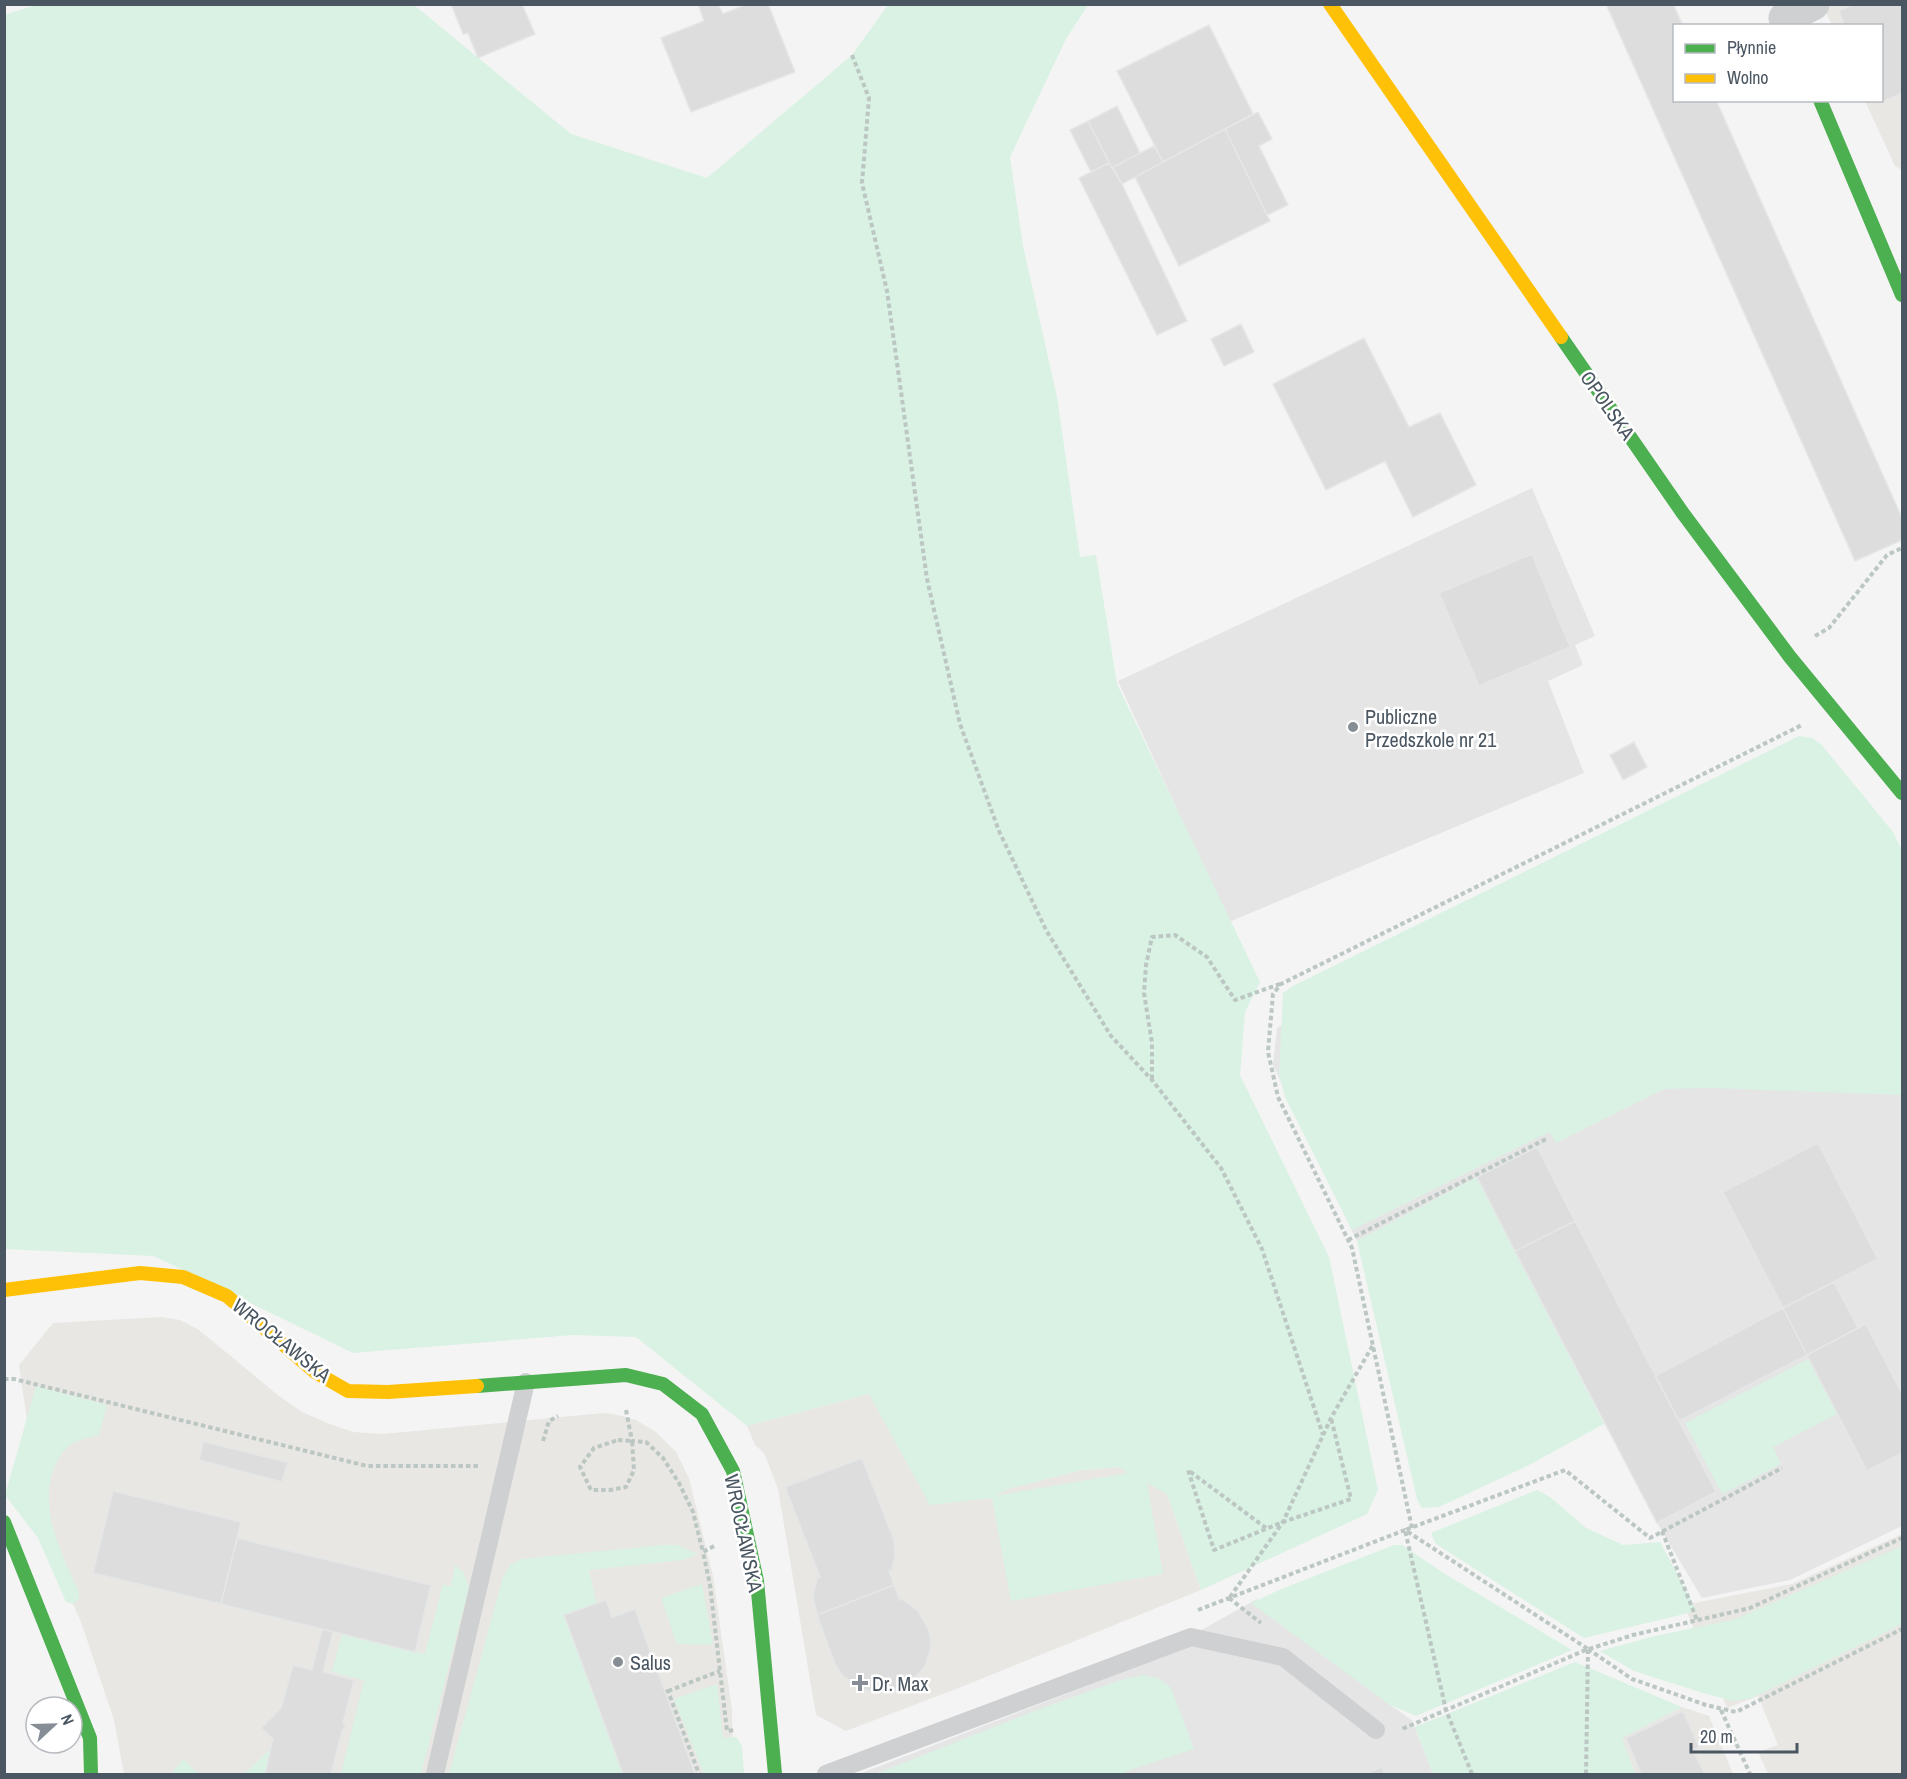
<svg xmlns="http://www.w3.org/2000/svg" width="1907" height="1779" font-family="'Archivo Narrow',sans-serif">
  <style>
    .commercial { fill: #e8e7e3 }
    .education { fill: #e6e5e6 }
    .green { fill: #d9f2e3; fill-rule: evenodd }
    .building { fill: #ddddde; stroke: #e5e6e7; stroke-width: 1.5 }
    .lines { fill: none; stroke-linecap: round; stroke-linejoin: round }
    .path { stroke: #bcc7c4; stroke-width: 4; stroke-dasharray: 4.5 3; stroke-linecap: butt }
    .lane { stroke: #ced0d2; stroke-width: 18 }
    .street { stroke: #ced0d2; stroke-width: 33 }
    .fast { stroke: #4caf50; stroke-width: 14 }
    .slow { stroke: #ffc107; stroke-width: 14 }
    .poi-dot { fill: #868d94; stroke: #fff; stroke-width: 2 }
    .labels { text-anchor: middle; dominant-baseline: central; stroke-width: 5; stroke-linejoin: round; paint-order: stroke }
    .street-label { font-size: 20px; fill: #4a5661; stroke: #fff }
    .poi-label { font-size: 20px; fill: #4a5661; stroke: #fff; text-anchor: start }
  </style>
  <rect width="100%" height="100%" fill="#f4f4f4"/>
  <path class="commercial" d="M 1822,5 L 1902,5 L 1902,170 L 1895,166 L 1865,101 L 1882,100 L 1882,26 L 1832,25 Z
    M 161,1317 L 180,1320 L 199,1330 L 279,1396 L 302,1412 L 327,1423 L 353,1432 L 383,1434 L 603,1413 L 614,1414 L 636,1420 L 656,1432 L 676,1452 L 689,1478 L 713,1576 L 732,1710 L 733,1774 L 124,1774 L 114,1720 L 81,1622 L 54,1561 L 38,1495 L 19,1365 L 53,1323 Z
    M 869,1394 L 992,1497 L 1007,1489 L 1082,1470 L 1134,1466 L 1167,1494 L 1201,1590 L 956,1689 L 846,1731 L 816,1715 L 778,1489 L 764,1453 L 755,1445 L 747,1426 Z
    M 1902,1534 L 1902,1774 L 1768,1774 L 1758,1752 L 1778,1745 L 1758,1696 L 1727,1708 L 1684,1605 L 1792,1584 Z
    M 1682,1707 L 1709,1716 L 1733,1774 L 1635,1774 L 1621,1738 Z"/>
  <path class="education" d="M 1532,488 L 1595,636 L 1575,645 L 1583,665 L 1548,681 L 1584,773 L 1229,922 L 1118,681 Z
    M 1776,777 L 1902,956 L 1902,1526 L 1790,1580 L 1702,1598 L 1657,1523 L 1477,1177 L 1357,1241 L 1273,1065 L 1277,1028 Z
    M 1257,1599 L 1390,1705 L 1412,1720 L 1433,1774 L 859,1774 L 1133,1668 Z"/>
  <path class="green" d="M 39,4 L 414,5 L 571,134 L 707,178 L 852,55 L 888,5 L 1088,5 L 1066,39 L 1010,157 L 1023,246 L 1057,397 L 1080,557 L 1096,555 L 1117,684 L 1260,982 L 1245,1012 L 1240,1075 L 1329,1257 L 1378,1490 L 1367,1514 L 1201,1590 L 1167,1494 L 1147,1483 L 1163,1574 L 1011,1601 L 992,1498 L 930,1505 L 869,1394 L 747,1426 L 636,1337 L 573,1335 L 353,1353 L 154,1256 L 5,1249 L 4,15 ZM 1119,1467 L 1128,1473 L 995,1496 L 1007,1489 L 1082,1470 Z
    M 1799,736 L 1812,738 L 1821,744 L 1893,832 L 1902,850 L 1902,1095 L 1710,1088 L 1664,1089 L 1556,1143 L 1549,1132 L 1352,1230 L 1285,1097 L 1279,1074 L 1283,993 L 1291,987 Z
    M 1477,1177 L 1604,1424 L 1529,1465 L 1439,1507 L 1422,1508 L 1417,1499 L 1357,1241 Z
    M 1812,1357 L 1841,1412 L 1773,1447 L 1781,1464 L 1722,1494 L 1685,1423 Z
    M 36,1386 L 107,1405 L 99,1435 C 90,1437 77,1440 69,1446 C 63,1450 59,1458 56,1464 C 36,1505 62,1555 79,1592 L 79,1599 L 73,1604 L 66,1602 L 38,1538 L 5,1495 Z
    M 1537,1490 L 1550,1497 L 1586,1528 L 1623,1545 L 1660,1542 L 1697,1611 L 1584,1638 L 1436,1544 L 1431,1533 Z
    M 663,1545 L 677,1545 L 698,1554 L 683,1560 L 589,1570 L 597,1605 L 571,1615 L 630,1774 L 449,1774 L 503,1577 L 510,1565 L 521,1559 Z
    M 1394,1545 L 1402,1545 L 1445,1574 L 1572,1650 L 1416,1716 L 1390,1705 L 1251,1603 L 1284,1588 Z
    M 1902,1546 L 1902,1624 L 1752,1698 L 1733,1701 L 1703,1693 L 1634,1671 L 1600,1651 L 1651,1637 L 1736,1619 Z
    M 455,1565 L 464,1573 L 469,1587 L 421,1774 L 341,1774 L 364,1680 L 332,1672 L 342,1633 L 425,1654 L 443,1584 L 451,1587 Z
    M 702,1584 L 713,1645 L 677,1644 L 661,1598 Z
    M 1575,1662 L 1682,1707 L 1622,1738 L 1635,1774 L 1433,1774 L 1415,1727 Z
    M 1143,1675 L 1160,1679 L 1171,1688 L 1194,1749 L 1127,1771 L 1123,1774 L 876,1774 L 1034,1711 L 1121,1680 Z
    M 717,1684 L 723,1738 L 736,1737 L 742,1746 L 744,1774 L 704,1774 L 674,1699 Z
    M 282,1738 L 273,1774 L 276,1774 L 244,1774 Z
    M 183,1759 L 199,1774 L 201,1774 L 176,1774 L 172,1773 Z"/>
  <path class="building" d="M 451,4 L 522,4 L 535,34 L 478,58 L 468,33 L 463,34 Z
    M 698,4 L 718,4 L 723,14 L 747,4 L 768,4 L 795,72 L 691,112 L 661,38 L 704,21 Z
    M 1606,4 L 1673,4 L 1683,26 L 1674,26 L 1674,100 L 1716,100 L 1902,518 L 1902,540 L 1855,561 Z
    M 1854,4 L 1902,4 L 1902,93 L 1880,103 L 1882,26 L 1845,26 L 1839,11 Z
    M 1209,25 L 1253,114 L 1163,162 L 1117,71 Z
    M 1117,106 L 1140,153 L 1112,168 L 1088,121 Z
    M 1258,112 L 1272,139 L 1259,146 L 1288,205 L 1267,215 L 1225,129 Z
    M 1088,121 L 1109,163 L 1091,172 L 1070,130 Z
    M 1225,129 L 1270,221 L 1179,266 L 1135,177 Z
    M 1154,146 L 1163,162 L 1122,184 L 1113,167 Z
    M 1109,163 L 1122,184 L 1187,321 L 1157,335 L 1079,178 Z
    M 1241,324 L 1254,352 L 1224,366 L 1211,339 Z
    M 1364,338 L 1409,427 L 1440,413 L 1476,485 L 1413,517 L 1385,461 L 1326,490 L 1273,384 Z
    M 1532,554 L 1570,647 L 1479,686 L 1439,593 Z
    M 1634,742 L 1647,767 L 1623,780 L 1610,755 Z
    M 1818,1143 L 1878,1259 L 1783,1308 L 1723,1192 Z
    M 1537,1147 L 1575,1221 L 1515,1251 L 1477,1177 Z
    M 1575,1221 L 1716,1492 L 1657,1523 L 1515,1251 Z
    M 1834,1282 L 1858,1328 L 1807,1355 L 1783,1308 Z
    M 1783,1308 L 1807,1355 L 1679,1421 L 1655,1376 Z
    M 1866,1324 L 1902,1394 L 1902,1453 L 1867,1471 L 1807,1355 Z
    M 201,1441 L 290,1463 L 289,1465 L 287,1465 L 282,1482 L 199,1460 L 203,1444 L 201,1443 Z
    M 862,1458 L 894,1540 L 895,1555 L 892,1570 L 889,1571 L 894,1585 L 817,1615 L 813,1596 L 817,1578 L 820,1577 L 785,1487 Z
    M 113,1491 L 241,1522 L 221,1604 L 93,1573 Z
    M 237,1538 L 431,1585 L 415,1652 L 221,1604 Z
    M 894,1585 L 900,1600 L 902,1599 L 918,1611 L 929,1630 L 931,1645 L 929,1655 L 924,1668 L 905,1687 L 882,1693 L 864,1690 L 843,1676 L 835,1664 L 817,1615 Z
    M 606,1600 L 612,1617 L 635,1609 L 695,1774 L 623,1774 L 564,1615 Z
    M 322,1629 L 333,1632 L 323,1672 L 354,1680 L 343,1723 L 346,1726 L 342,1731 L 331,1774 L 265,1774 L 273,1739 L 261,1728 L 281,1708 L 293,1665 L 312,1670 Z
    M 1683,1711 L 1699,1747 L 1693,1750 L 1705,1774 L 1641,1774 L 1626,1738 Z
    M 1382,1767 L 1385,1774 L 1364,1774 Z"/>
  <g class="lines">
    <path class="path" d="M 852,55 L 869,98 L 862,183 L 887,291 L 927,579 L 960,724 L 999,831 L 1046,930 L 1111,1036 L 1152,1080 L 1221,1168 L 1262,1249 L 1323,1435
      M 1815,636 L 1829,628 L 1887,555 L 1902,548
      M 1152,1079 L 1152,1043 L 1144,993 L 1146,965 L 1152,937 L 1175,935 L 1207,957 L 1235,1000 L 1280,984
      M 1348,1240 L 1546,1139
      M 4,1379 L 14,1379 L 367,1466 L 479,1466
      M 626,1410 L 632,1441 L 646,1442 L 663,1458 L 679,1483 L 693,1512 L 703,1552
      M 618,1440 L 632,1441 L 634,1470 L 626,1487 L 610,1490 L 591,1490 L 580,1467 L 594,1448 Z
      M 543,1441 L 549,1421 L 558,1416
      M 1266,1528 L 1188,1470 L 1214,1550 L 1283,1522 L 1351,1499 L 1331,1418
      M 1412,1528 L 1352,1248 L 1278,1097 L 1268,1052 L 1273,994 L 1281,984 L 1802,725
      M 1662,1531 L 1697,1620
      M 714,1546 L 703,1552 L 710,1585 L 727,1731 L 736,1730
      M 1230,1597 L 1283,1522 L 1331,1418 L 1373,1345
      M 1229,1598 L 1261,1623
      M 1198,1610 L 1405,1530 L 1588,1649 L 1402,1729
      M 1588,1649 L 1632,1679 L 1706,1705 L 1736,1712 L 1902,1629
      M 1589,1649 L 1633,1635 L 1750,1608 L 1902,1538
      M 668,1691 L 720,1671
      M 666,1692 L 668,1691 L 699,1774
      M 1721,1710 L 1750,1774
      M 1472,1774 L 1446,1710 L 1405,1530 L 1565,1470 L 1650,1538 L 1782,1468
      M 1586,1774 L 1588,1650"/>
    <path class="lane" d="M 435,1774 L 526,1382
      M 826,1774 L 1191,1637 L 1283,1657 L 1376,1730"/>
    <path class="street" d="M 1785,18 L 1813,4"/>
    <path class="fast" d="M 1820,100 L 1902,295
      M 1561,337 L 1682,512 L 1790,657 L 1902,793
      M 477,1386 L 626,1375 L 663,1384 L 702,1414 L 733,1471 L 757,1581 L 775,1774
      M 4,1522 L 90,1738 L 91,1774"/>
    <path class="slow" d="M 1330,4 L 1561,337
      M 4,1290 L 140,1273 L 183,1277 L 227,1296 L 315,1372 L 348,1391 L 388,1392 L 477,1386"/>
  </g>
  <g class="poi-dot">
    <circle cx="1353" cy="727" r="6"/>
    <circle cx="618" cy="1662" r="6"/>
    <path d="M857 1674h6v6h6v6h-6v6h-6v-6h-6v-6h6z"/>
  </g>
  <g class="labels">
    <g class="street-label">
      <text transform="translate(1608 405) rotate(55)">OPOLSKA</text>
      <text transform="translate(282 1340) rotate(39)">WROCŁAWSKA</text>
      <text transform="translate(744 1533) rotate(78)">WROCŁAWSKA</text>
    </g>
    <g class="poi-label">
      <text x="1365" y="716">Publiczne<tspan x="1365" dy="23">Przedszkole nr 21</tspan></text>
      <text x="630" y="1662">Salus</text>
      <text x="872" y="1683">Dr. Max</text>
    </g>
  </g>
  <rect width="1907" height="1779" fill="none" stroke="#4a5661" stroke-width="12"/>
  <rect x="1673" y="24" width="210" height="78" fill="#ffffff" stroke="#b7bbc0" stroke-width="1.5"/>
  <rect x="1685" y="44" width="30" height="9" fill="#4caf50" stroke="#b7bbc0" stroke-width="1.5"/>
  <text x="1727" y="54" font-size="18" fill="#4a5661">Płynnie</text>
  <rect x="1685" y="74" width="30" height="9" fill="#ffc107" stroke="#b7bbc0" stroke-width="1.5"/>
  <text x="1727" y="84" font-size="18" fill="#4a5661">Wolno</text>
  <g transform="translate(54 1725) rotate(68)"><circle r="28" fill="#ffffff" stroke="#b7bbc0" stroke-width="1.5"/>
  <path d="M0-4.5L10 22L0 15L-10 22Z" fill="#868d94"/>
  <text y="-9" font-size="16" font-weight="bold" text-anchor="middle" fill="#4a5661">N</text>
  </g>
  <path d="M1691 1743v9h106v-9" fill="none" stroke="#4a5661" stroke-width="3"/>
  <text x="1700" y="1743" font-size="18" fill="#4a5661" stroke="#ffffff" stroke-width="4.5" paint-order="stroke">20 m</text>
</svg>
